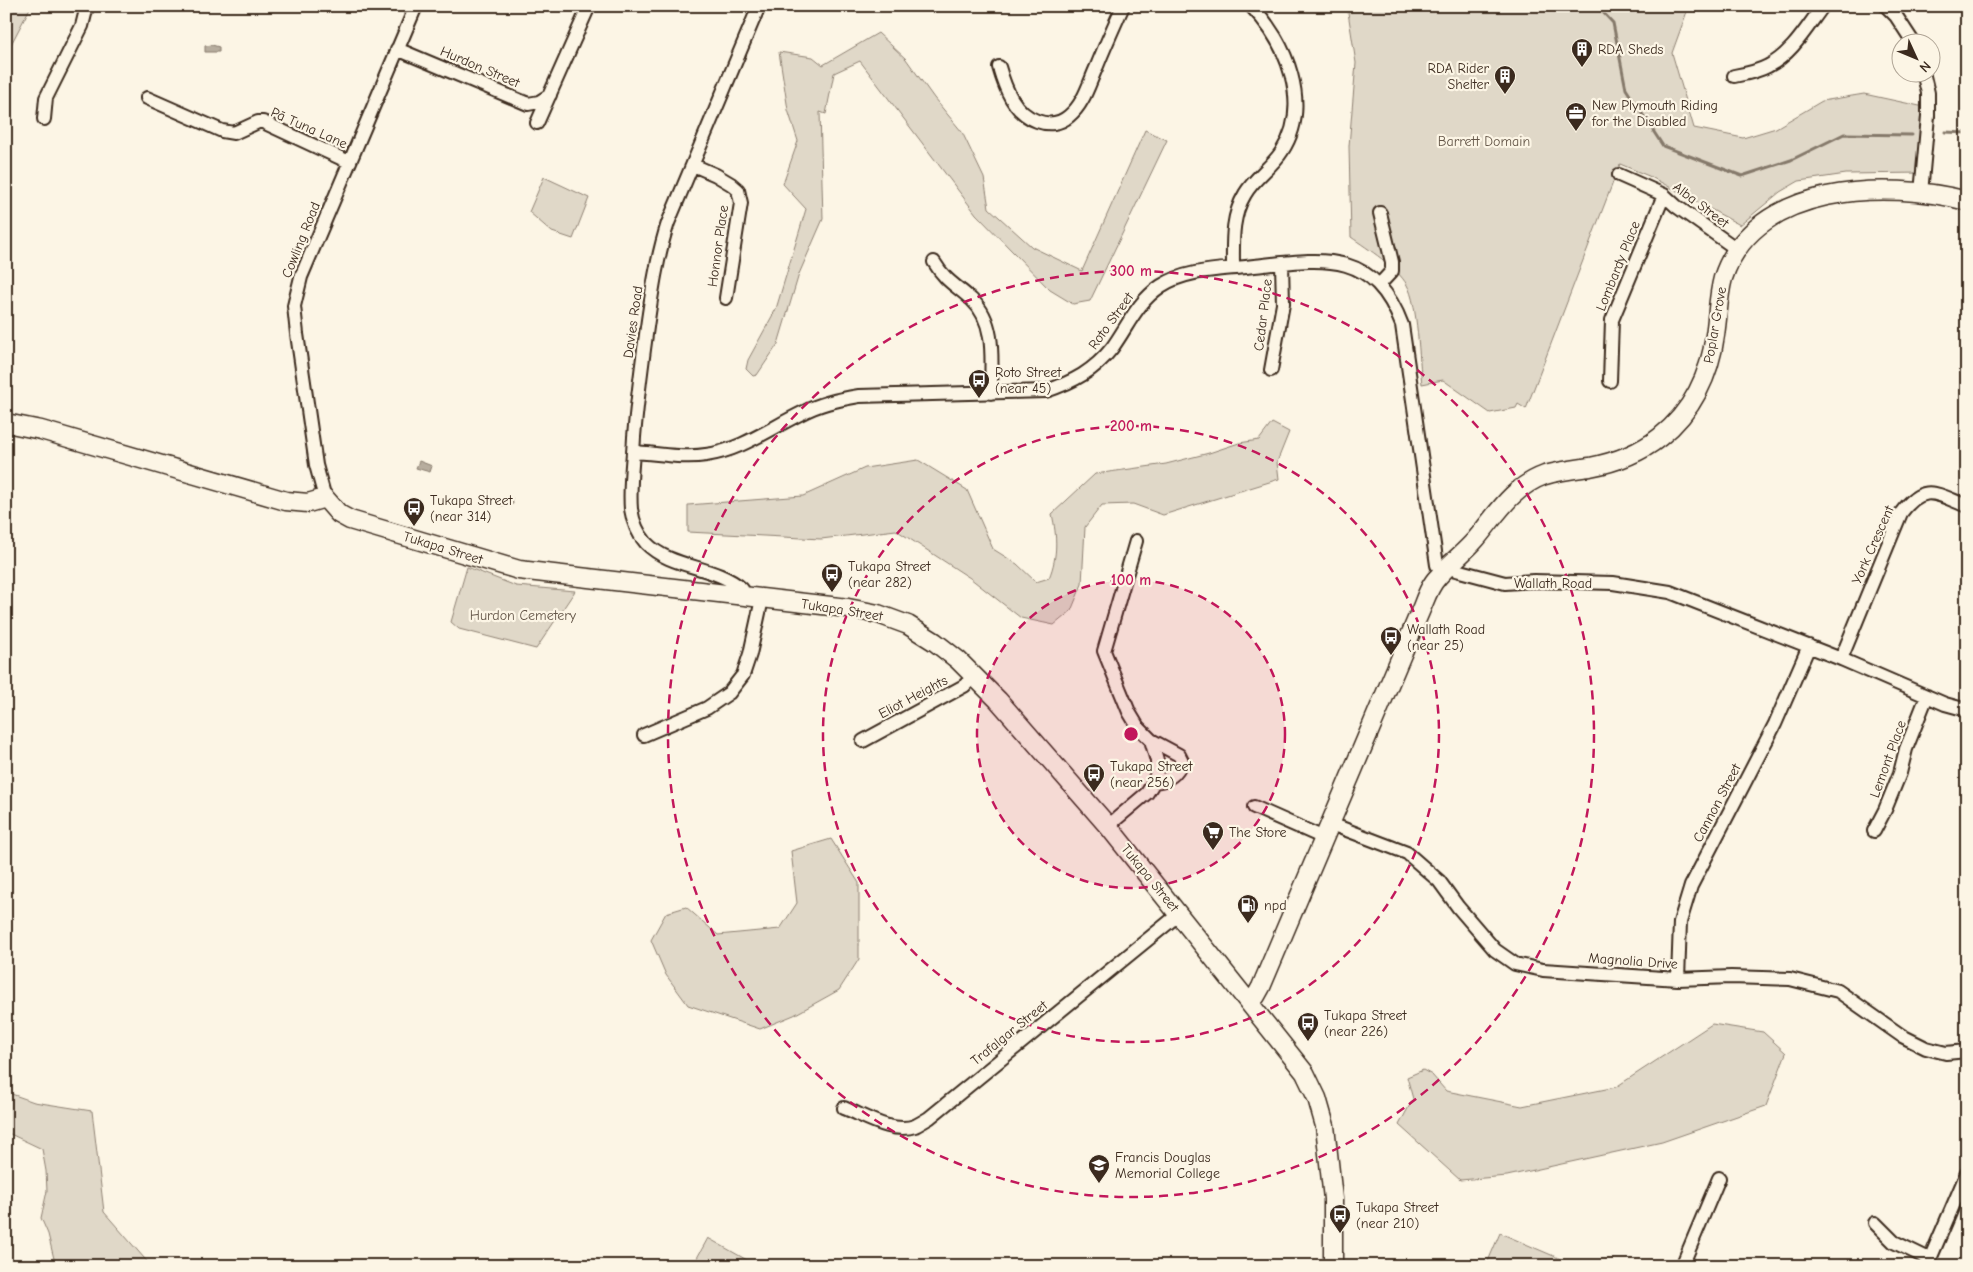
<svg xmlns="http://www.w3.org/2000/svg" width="1973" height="1272" font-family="'Comic Neue',sans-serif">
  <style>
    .green { fill: #e0d8c8; stroke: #8e8173 }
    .water { fill: #b7ad9e; stroke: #85796b }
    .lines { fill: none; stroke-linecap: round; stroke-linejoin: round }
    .stream { stroke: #85796b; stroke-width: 3 }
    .street-casing { stroke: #3b2a1e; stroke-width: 16 }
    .secondary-casing { stroke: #3b2a1e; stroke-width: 21 }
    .street { stroke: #fcf5e5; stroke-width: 12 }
    .secondary { stroke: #fcf5e5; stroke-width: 18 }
    .ring { fill: none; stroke: #c2185b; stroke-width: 2.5; stroke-dasharray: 9 6 }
    .labels { text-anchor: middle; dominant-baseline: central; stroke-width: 4.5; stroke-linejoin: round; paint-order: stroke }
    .poi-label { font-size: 14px; fill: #3b2a1e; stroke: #fcf5e5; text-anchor: start }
    .street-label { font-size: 14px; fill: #3b2a1e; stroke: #fcf5e5 }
    .park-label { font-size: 14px; fill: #645648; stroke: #fcf5e5 }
    .centre { fill: #c2185b; stroke: #fcf5e5; stroke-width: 2.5 }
    .ring-label { font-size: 15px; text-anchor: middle; font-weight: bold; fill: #c2185b; stroke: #fcf5e5; stroke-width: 4.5; stroke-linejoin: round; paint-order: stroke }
  </style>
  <rect width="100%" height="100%" fill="#fcf5e5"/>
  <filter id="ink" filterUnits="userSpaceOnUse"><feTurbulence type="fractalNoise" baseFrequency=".02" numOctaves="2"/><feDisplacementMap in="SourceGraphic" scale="10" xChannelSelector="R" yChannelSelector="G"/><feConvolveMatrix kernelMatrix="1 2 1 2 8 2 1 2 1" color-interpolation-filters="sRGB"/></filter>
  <g filter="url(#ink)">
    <path class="green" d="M 6,6 L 31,6 L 6,54 Z
      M 1347,6 L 1689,6 L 1672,53 L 1694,128 L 1743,138 L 1776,128 L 1822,101 L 1864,94 L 1929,108 L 1921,173 L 1846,174 L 1799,181 L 1780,192 L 1740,225 L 1651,177 L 1620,164 L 1526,409 L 1518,404 L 1516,408 L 1490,413 L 1443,380 L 1422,384 C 1419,360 1418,304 1407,285 C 1397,267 1368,249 1351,237 L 1349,146 L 1356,63 Z
      M 878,33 L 906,59 L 934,98 L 962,132 L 984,178 L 989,208 L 1032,247 L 1082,271 L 1145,130 L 1167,140 L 1090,301 L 1073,304 L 1050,290 L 976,214 L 860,61 L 834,73 L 826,114 L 820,112 L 823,219 L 799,274 L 778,344 L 757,375 L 753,376 L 746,369 L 748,360 L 776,309 L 806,209 L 783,184 L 798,141 L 788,110 L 779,52 L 813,57 L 823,65 Z
      M 544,177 L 589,198 L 573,239 L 552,232 L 529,212 Z
      M 1272,423 L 1289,432 L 1277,462 L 1279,479 L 1163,515 L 1133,504 L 1102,505 L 1085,527 L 1082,584 L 1071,611 L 1054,625 L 1021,618 L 970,578 L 896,530 L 821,539 L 688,532 L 688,505 L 803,496 L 865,468 L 918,460 L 967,490 L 993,549 L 1017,564 L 1036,582 L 1049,578 C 1058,556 1057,536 1052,514 L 1095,474 L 1166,464 L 1209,453 L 1239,443 L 1259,440 Z
      M 467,567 L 516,586 L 575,591 L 536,649 L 459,629 L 451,622 Z
      M 831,839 L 859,883 L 859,959 L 839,990 L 794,1015 L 760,1029 L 688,1005 L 666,975 L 651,940 L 666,913 L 686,907 L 718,935 L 780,929 L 797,903 L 791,851 Z
      M 1712,1024 L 1763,1032 L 1786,1053 L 1766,1106 L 1662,1142 L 1507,1176 L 1460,1180 L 1399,1125 L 1413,1099 L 1407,1077 L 1423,1070 L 1432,1075 L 1446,1091 L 1522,1106 L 1616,1087 Z
      M 6,1092 L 34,1102 L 92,1111 L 104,1212 L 151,1266 L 6,1266 L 6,1262 L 55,1263 L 48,1234 L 41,1218 L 47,1191 L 46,1171 L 42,1149 L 6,1132 Z
      M 1500,1233 L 1577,1266 L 1486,1266 Z
      M 708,1238 L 754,1264 L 753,1266 L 711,1266 L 697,1258 Z"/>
    <path class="water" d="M 212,45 L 219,47 L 219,52 L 205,52 L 205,46 Z
      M 419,461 L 432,466 L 430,472 L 416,468 Z
      M 512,498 L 513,504 L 499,506 L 498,500 Z"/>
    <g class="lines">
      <path class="stream" d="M 1597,6 L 1613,23 L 1626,89 L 1663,146 L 1742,176 L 1791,160 L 1844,134 L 1912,135
        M 1945,132 L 1967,133"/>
      <g class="street-casing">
        <path id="street" d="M 1886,6 L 1896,16 L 1913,42
          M 397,49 L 528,104 L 539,102 L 550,95
          M 999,67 C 1005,88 1014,113 1037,121 C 1048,125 1060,124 1069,116 C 1084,104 1089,83 1097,66 C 1105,46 1114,26 1123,6
          M 1734,76 C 1745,74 1757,72 1768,66 C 1792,54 1807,27 1823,6
          M 147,98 L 222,131 L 234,133 L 258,122 L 263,122 L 349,162
          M 44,119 L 46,98 L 82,26 L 87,6
          M 537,123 L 589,6
          M 693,165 L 716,175 L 731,184 L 738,190 L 741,203 L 726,298
          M 1619,175 L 1664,195 L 1676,206 L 1738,250
          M 1921,193 L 1928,116 L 1928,93 L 1923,72
          M 934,262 C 946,282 956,285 972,300 C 997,323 991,363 991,393
          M 1233,268 C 1233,242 1231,217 1245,194 C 1254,178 1272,167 1282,151 C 1312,105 1287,42 1251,6
          M 1379,285 L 1392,271 L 1392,262 L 1380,213
          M 1271,370 L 1283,304 L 1282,263
          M 1610,381 L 1612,320 L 1664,195
          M 633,452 C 657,453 683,459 706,455 C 742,450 772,427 804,412 C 821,403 840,399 859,396 L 1046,391 C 1073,382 1094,371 1112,348 C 1128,326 1137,302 1161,286 C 1186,270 1218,270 1246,267 C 1314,260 1372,244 1402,325 L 1437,565 L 1505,583 L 1534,581 L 1613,583 L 1670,592 L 1841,659 L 1945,704 L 1967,710
          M 325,498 L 316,465 L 297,334 L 294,306 L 301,277 L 416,6
          M 740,596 L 742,589 C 715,565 671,569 646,543 C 638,534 633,522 631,509 C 629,486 633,460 634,437 C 637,400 642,364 647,327 C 652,292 657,257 668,223 L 759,6
          M 1841,659 L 1901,513 C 1924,482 1936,494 1967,506
          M 644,735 L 707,708 L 729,693 L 743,675 L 750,654 L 762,599
          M 1151,740 L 1179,755 L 1182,761 C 1177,774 1168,781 1154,782
          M 863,741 L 964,686 L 975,676
          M 1254,807 L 1324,838
          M 1331,824 L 1407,853 L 1439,881 L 1458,907 L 1495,950 L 1515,964 L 1543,970 L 1678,979 L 1731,977 L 1790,979 L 1838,991 L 1902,1036 L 1926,1048 L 1946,1053 L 1967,1051
          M 1108,826 L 1147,793 L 1154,782 L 1157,771 L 1157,761 L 1151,740 L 1138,727 L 1129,712 L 1104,651 L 1136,541
          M 1874,831 L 1885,810 L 1900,773 L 1906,749 L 1927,696
          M 1678,979 L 1680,922 L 1691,886 L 1775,724 L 1809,646
          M 844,1108 C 865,1116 892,1134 915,1126 C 919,1124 924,1121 929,1118 L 1179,914
          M 1875,1223 L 1894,1242 L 1929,1259
          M 1682,1266 L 1719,1178
          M 1927,1266 L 1967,1173"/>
      </g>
      <g class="secondary-casing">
        <path id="secondary" d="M 6,423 L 41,430 L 286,501 L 308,503 L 325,498 L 339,514 L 350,520 L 519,570 L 848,608 L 878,614 L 908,625 L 935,642 L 958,660 L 998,700 L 1108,826 L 1305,1073 L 1317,1098 L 1325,1126 L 1333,1199 L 1333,1266
          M 1249,1001 L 1256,996 L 1261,987 L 1422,607 C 1426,597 1430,585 1438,577 C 1450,563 1464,553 1476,539 C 1497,514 1512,487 1545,475 C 1560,471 1576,469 1590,467 C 1616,462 1640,453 1660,437 C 1692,412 1710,375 1715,335 C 1718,316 1718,296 1723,278 C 1754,183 1887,180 1967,201"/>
      </g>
      <use href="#street" class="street"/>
      <use href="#secondary" class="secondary"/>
    </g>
  </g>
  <circle cx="1131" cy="734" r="154" fill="#c2185b" fill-opacity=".12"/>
  <g class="ring">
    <circle cx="1131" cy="734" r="154"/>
    <circle cx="1131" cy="734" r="308"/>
    <circle cx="1131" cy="734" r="463"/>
  </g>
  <defs>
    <g id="building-pin" transform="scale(1.125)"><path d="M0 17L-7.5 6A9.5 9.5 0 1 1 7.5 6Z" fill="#3b2a1e" stroke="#fcf5e5"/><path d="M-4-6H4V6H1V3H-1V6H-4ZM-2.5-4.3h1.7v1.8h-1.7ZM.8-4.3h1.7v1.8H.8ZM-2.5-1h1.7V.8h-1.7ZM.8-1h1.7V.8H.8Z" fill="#fff"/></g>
    <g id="office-pin" transform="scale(1.125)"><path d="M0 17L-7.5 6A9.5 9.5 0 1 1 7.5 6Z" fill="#3b2a1e" stroke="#fcf5e5"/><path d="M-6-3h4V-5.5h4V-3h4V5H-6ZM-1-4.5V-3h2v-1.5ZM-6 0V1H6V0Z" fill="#fff"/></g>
    <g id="bus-pin" transform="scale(1.125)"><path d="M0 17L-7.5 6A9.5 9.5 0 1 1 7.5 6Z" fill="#3b2a1e" stroke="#fcf5e5"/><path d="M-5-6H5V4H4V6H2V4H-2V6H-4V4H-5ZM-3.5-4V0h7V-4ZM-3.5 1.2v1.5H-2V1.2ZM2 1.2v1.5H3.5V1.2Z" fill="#fff"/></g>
    <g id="supermarket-pin" transform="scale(1.125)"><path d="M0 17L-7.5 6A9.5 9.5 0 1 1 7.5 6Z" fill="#3b2a1e" stroke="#fcf5e5"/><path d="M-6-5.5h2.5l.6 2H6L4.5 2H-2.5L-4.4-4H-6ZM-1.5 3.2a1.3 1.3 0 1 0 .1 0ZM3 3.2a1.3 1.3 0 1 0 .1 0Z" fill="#fff"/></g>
    <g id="fuel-pin" transform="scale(1.125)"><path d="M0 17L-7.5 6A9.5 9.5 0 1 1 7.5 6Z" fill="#3b2a1e" stroke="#fcf5e5"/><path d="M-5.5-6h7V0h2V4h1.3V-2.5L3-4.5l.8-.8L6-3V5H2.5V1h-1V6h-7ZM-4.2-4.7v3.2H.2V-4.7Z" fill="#fff"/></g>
    <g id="school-pin" transform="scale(1.125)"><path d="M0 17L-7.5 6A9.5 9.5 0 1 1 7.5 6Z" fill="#3b2a1e" stroke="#fcf5e5"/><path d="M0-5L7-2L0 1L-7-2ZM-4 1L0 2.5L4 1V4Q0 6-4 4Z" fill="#fff"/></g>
  </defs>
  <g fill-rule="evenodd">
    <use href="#building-pin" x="1582" y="49"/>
    <use href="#building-pin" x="1505" y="76"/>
    <use href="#office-pin" x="1576" y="113"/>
    <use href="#bus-pin" x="979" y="380"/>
    <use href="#bus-pin" x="414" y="508"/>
    <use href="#bus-pin" x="832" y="574"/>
    <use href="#bus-pin" x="1391" y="637"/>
    <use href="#bus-pin" x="1094" y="774"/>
    <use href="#supermarket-pin" x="1213" y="832"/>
    <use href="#fuel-pin" x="1248" y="905"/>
    <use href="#bus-pin" x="1308" y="1023"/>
    <use href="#school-pin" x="1099" y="1165"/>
    <use href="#bus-pin" x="1340" y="1215"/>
  </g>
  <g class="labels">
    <g class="poi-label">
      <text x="1598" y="49">RDA Sheds</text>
      <text x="1489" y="68" text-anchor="end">RDA Rider<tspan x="1489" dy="16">Shelter</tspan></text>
      <text x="1592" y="105">New Plymouth Riding<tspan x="1592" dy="16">for the Disabled</tspan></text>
      <text x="995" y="372">Roto Street<tspan x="995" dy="16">(near 45)</tspan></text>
      <text x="430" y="500">Tukapa Street<tspan x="430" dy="16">(near 314)</tspan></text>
      <text x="848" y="566">Tukapa Street<tspan x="848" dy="16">(near 282)</tspan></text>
      <text x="1407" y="629">Wallath Road<tspan x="1407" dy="16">(near 25)</tspan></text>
      <text x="1110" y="766">Tukapa Street<tspan x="1110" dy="16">(near 256)</tspan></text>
      <text x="1229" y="832">The Store</text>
      <text x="1264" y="905">npd</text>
      <text x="1324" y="1015">Tukapa Street<tspan x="1324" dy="16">(near 226)</tspan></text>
      <text x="1115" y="1157">Francis Douglas<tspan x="1115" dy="16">Memorial College</tspan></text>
      <text x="1356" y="1207">Tukapa Street<tspan x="1356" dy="16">(near 210)</tspan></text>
    </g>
    <g class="street-label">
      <text transform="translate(480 67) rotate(23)">Hurdon Street</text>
      <text transform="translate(309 128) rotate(24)">Pā Tuna Lane</text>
      <text transform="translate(1701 205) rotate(37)">Alba Street</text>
      <text transform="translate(301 240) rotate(-68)">Cowling Road</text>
      <text transform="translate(718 246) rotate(-82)">Honnor Place</text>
      <text transform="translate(1618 266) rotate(-68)">Lombardy Place</text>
      <text transform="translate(1263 315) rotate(-83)">Cedar Place</text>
      <text transform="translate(1111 321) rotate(-54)">Roto Street</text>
      <text transform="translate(633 322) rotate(-82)">Davies Road</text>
      <text transform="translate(1715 325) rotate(-80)">Poplar Grove</text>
      <text transform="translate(1873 545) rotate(-66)">York Crescent</text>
      <text transform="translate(443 548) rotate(17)">Tukapa Street</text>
      <text x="1553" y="583">Wallath Road</text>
      <text transform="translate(842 610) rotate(9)">Tukapa Street</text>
      <text transform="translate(913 697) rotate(-28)">Eliot Heights</text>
      <text transform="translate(1888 759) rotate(-70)">Lemont Place</text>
      <text transform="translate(1717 803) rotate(-62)">Cannon Street</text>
      <text transform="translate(1150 878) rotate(51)">Tukapa Street</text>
      <text transform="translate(1633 961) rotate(4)">Magnolia Drive</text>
      <text transform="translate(1009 1033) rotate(-39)">Trafalgar Street</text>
    </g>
    <g class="park-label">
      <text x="1484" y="141">Barrett Domain</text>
      <text x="523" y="615">Hurdon Cemetery</text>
    </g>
  </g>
  <circle cx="1131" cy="734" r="8" class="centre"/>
  <g class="ring-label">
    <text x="1131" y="276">300 m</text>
    <text x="1131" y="431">200 m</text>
    <text x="1131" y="585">100 m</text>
  </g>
  <rect width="1973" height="1272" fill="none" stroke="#fcf5e5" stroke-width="25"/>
  <rect x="12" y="12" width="1948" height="1247" fill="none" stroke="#3b2a1e" stroke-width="2" filter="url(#ink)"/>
  <g transform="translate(1916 58) rotate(134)"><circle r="24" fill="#fcf5e5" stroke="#afa495"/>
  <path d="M0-4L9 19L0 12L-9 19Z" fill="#3b2a1e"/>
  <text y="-8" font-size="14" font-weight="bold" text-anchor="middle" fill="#3b2a1e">N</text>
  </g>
</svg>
